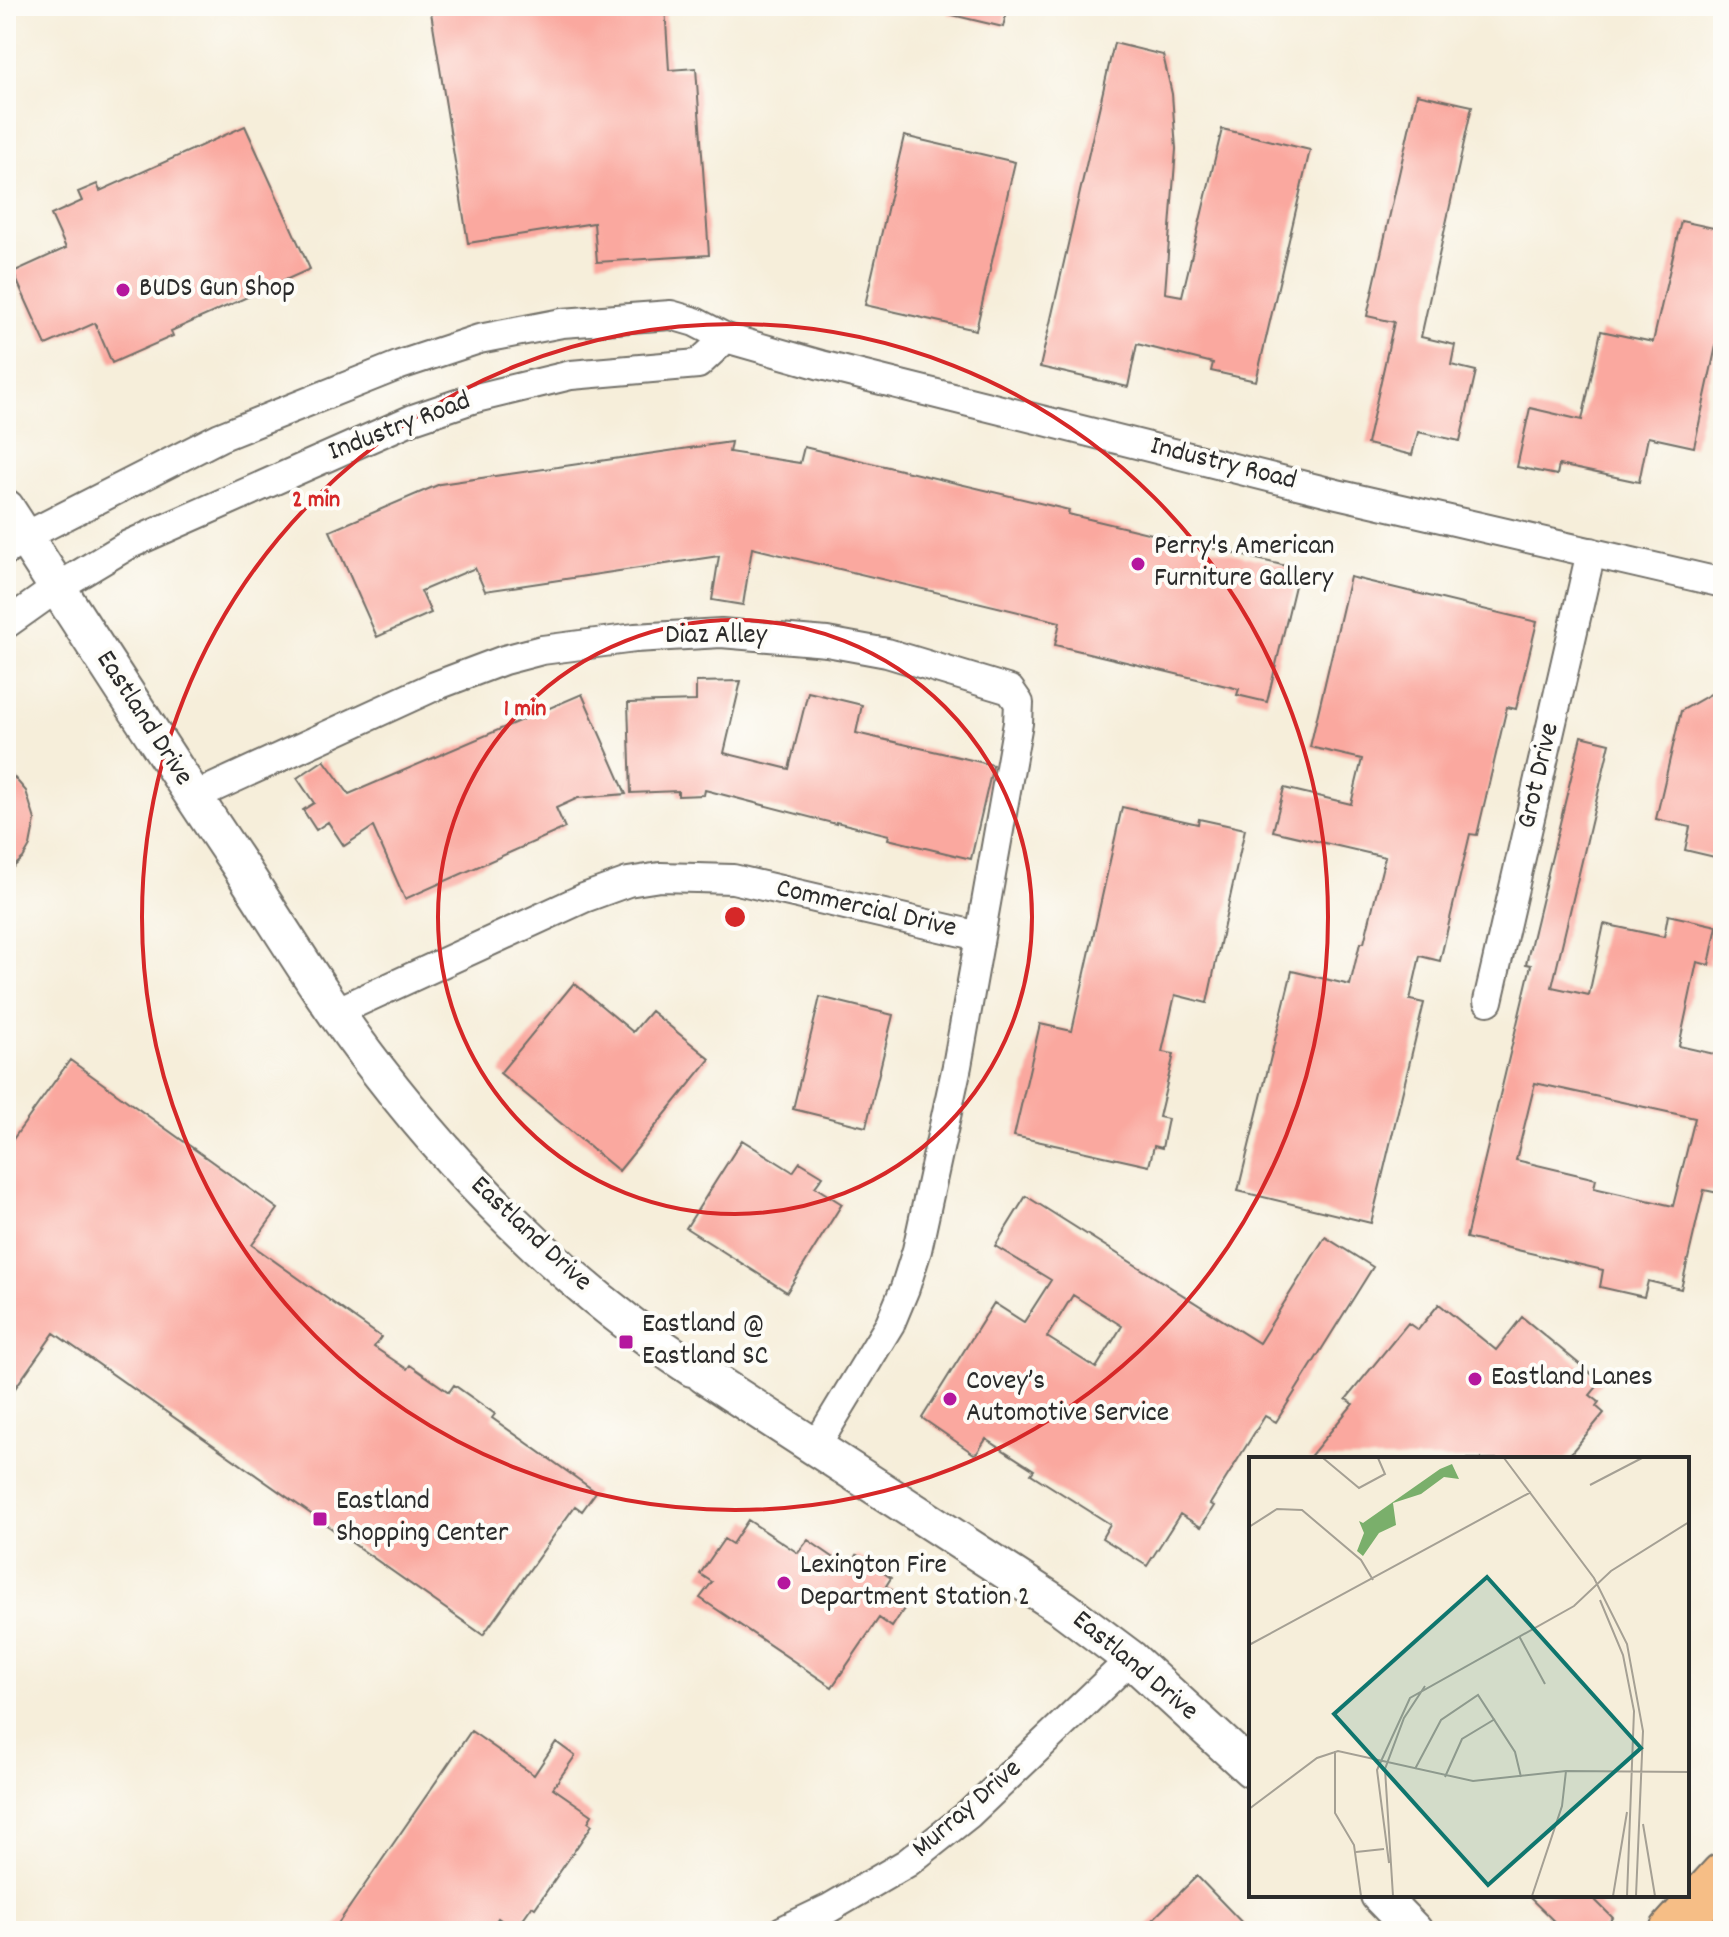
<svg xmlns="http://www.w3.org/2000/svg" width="1729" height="1937" font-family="Dekko,sans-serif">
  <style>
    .building { fill: #faa89f; fill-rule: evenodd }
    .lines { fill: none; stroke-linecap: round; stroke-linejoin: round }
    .minor-casing { stroke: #726f68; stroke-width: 32 }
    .tertiary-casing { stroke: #726f68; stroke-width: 40 }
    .trunk-casing { stroke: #726f68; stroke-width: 48 }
    .minor { stroke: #fff; stroke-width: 28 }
    .tertiary { stroke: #fff; stroke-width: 36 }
    .trunk { stroke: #f6be86; stroke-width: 44 }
    .ring { fill: none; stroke: #d62828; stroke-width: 4 }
    .poi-dot { fill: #b5179e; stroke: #fdfcf7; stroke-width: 3 }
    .labels { text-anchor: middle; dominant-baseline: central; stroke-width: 8; stroke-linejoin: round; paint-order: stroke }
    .poi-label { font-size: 28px; fill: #2b2b2b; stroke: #fdfcf7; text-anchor: start }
    .street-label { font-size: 28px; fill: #2b2b2b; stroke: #fdfcf7 }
    .inset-road { fill: none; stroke: #a5a094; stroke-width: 2 }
    .view { fill: #0f766e; fill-opacity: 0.15; stroke: #0f766e; stroke-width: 4 }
    .inset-edge { fill: none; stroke: #2b2b2b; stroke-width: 4 }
    .centre { fill: #d62828; stroke: #fdfcf7; stroke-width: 4 }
    .ring-label { font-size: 24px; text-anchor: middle; font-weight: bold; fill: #d62828; stroke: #fdfcf7; stroke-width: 8; stroke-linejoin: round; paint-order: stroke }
  </style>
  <rect width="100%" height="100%" fill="#fdfcf7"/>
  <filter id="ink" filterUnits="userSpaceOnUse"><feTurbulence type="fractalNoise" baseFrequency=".0125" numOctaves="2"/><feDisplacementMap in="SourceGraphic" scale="16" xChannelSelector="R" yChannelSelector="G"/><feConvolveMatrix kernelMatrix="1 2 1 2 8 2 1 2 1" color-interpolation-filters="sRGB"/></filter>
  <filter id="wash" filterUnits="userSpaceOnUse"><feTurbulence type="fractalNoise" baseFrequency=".006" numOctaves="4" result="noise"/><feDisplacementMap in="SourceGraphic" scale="32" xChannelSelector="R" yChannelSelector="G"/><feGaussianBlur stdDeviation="1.8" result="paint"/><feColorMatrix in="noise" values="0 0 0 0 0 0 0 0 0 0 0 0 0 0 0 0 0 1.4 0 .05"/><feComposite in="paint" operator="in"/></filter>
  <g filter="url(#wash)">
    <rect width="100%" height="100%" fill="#f6eeda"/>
    <g id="blocks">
      <path class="building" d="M 430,6 L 665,6 L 669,70 L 696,68 L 709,255 L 597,262 L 594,223 L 468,243 Z
        M 949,6 L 1008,6 L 1003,27 L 948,14 Z
        M 1114,43 L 1163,55 L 1172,94 L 1176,149 L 1165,293 L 1182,296 L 1222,129 L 1310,150 L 1256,381 L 1211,371 L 1213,363 L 1137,344 L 1128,387 L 1040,367 Z
        M 1417,94 L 1472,106 L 1421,337 L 1455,345 L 1451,365 L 1476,371 L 1460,441 L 1418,432 L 1412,455 L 1367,444 L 1394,322 L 1367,316 Z
        M 245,126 L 310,269 L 171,331 L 173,336 L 112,363 L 95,323 L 46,345 L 13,272 L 66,248 L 51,215 L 82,201 L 78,192 L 97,184 L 100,191 Z
        M 904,136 L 1015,162 L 976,330 L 865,305 Z
        M 1681,221 L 1723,230 L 1723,338 L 1718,337 L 1694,447 L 1648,437 L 1639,482 L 1559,465 L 1557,475 L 1517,467 L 1530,408 L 1582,420 L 1601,331 L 1653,342 Z
        M 731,442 L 729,452 L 800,463 L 804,447 L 1069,510 L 1068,514 L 1299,569 L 1267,702 L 1237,695 L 1239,689 L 1055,645 L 1060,622 L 752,548 L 743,605 L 712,600 L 719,556 L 485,591 L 475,568 L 421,591 L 431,613 L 377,637 L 330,531 L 440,484 Z
        M 1350,577 L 1537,622 L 1516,709 L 1507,707 L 1477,835 L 1470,834 L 1440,961 L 1420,956 L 1410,1000 L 1424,1003 L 1371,1223 L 1238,1191 L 1292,971 L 1350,985 L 1360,943 L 1364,943 L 1385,857 L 1273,831 L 1284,788 L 1351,804 L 1362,759 L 1310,747 Z
        M 741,681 L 724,753 L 789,769 L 808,692 L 862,705 L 856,733 L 993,765 L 971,859 L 888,839 L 889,835 L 836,822 L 836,824 L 705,790 L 704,795 L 678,796 L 678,791 L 631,793 L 628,703 L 696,701 L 696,682 Z
        M 1723,687 L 1723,859 L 1685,850 L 1690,827 L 1656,819 L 1681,711 Z
        M 582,694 L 626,794 L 578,798 L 556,808 L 565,828 L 405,899 L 373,827 L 344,846 L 328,822 L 316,830 L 303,810 L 314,803 L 297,778 L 324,760 L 349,794 Z
        M 1581,736 L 1610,743 L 1552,987 L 1589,995 L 1604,924 L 1664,937 L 1668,915 L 1717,926 L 1709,965 L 1697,962 L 1679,1046 L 1723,1056 L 1723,1194 L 1704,1190 L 1681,1289 L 1648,1281 L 1644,1297 L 1600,1287 L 1603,1270 L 1466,1238 L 1531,965 L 1526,964 ZM 1535,1083 L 1695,1118 L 1673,1206 L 1594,1188 L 1596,1179 L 1516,1160 Z
        M 6,768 L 26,791 L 35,820 L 30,846 L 23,858 L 6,874 Z
        M 1122,807 L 1198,824 L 1199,819 L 1245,829 L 1207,1003 L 1175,995 L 1162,1052 L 1174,1054 L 1159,1117 L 1168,1119 L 1162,1148 L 1154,1146 L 1149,1166 L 1014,1136 L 1040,1024 L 1072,1031 Z
        M 574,983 L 633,1032 L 651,1011 L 710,1059 L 619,1171 L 500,1073 Z
        M 820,997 L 893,1015 L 866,1127 L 793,1109 Z
        M 70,1060 L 278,1209 L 252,1245 L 381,1337 L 374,1347 L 407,1369 L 410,1365 L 449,1392 L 454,1385 L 495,1414 L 492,1418 L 596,1492 L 582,1511 L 575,1506 L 483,1635 L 54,1333 L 6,1401 L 6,1149 Z
        M 742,1140 L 793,1172 L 800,1162 L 823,1176 L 815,1187 L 842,1204 L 787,1292 L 686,1228 Z
        M 1026,1196 L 1259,1343 L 1325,1237 L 1373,1267 L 1276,1422 L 1265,1416 L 1210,1504 L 1214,1506 L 1201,1527 L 1180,1514 L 1147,1566 L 1102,1538 L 1110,1524 L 1031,1474 L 1034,1470 L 986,1439 L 977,1453 L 974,1454 L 922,1418 L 994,1303 L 1024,1322 L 1051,1280 L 995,1246 ZM 1073,1295 L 1122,1326 L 1096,1368 L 1047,1337 Z
        M 1439,1304 L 1496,1350 L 1522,1317 L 1601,1382 L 1590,1395 L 1599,1402 L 1596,1406 L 1604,1413 L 1566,1459 L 1308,1459 L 1353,1404 L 1346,1399 L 1408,1323 L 1418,1330 Z
        M 748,1520 L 798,1553 L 808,1540 L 849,1568 L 857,1555 L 891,1578 L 886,1586 L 909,1601 L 892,1627 L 879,1618 L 832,1687 L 700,1598 L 712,1582 L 700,1574 L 724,1539 L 732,1544 Z
        M 471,1731 L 534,1775 L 556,1742 L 575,1756 L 553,1788 L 592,1815 L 588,1822 L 592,1825 L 535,1908 L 532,1906 L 515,1930 L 498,1918 L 490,1931 L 333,1931 Z
        M 1197,1876 L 1250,1931 L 1141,1931 Z
        M 1527,1895 L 1590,1895 L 1613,1918 L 1600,1931 L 1564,1931 Z"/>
    </g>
  </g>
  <g filter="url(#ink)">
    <use href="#blocks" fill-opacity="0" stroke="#726f68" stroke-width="2"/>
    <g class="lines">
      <g class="minor-casing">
        <path id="minor" d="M 6,551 L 24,537 L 220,437 L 400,365 L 479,339 L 562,323 L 671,315 L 695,322 L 726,338 L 821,365 L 1337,494 L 1723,583
          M 6,624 L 58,587 L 128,545 L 413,419 L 472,399 L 571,375 L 698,364 L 726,338
          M 193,797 L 435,686 L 504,660 L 542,650 L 635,638 L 721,633 L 827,642 L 887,653 L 1010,690 L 1019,703 L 1018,723 L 957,1066 L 917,1250 L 905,1288 L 890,1324 L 816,1446
          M 1488,1001 L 1591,552
          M 336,1012 L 584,898 L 628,882 L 660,877 L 733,879 L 979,936
          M 782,1931 L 828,1909 L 907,1863 L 969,1814 L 1131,1659"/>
      </g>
      <g class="tertiary-casing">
        <path id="tertiary" d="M 6,508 C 83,627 159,746 238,863 C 283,932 326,1004 377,1069 C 466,1184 570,1288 692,1368
          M 704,1375 L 1063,1608 L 1131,1659 L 1251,1769
          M 1379,1895 L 1414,1931"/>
      </g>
      <g class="trunk-casing">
        <path id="trunk" d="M 1672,1931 L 1723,1875"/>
      </g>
      <use href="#minor" class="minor"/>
      <use href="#tertiary" class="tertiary"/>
      <use href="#trunk" class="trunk"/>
    </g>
  </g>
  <g class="ring">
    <circle cx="735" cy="917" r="297"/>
    <circle cx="735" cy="917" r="593"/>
  </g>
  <g class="poi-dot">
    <circle cx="123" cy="290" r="8"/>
    <circle cx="1138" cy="564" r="8"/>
    <rect x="618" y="1334" width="16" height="16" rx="4"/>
    <circle cx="1475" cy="1379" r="8"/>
    <circle cx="950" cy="1399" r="8"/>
    <rect x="312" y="1511" width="16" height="16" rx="4"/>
    <circle cx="784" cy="1583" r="8"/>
  </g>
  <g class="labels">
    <g class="poi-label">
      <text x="139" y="290">BUDS Gun Shop</text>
      <text x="1154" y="548">Perry's American<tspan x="1154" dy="32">Furniture Gallery</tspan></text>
      <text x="642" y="1326">Eastland @<tspan x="642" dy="32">Eastland SC</tspan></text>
      <text x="1491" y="1379">Eastland Lanes</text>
      <text x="966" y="1383">Covey’s<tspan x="966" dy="32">Automotive Service</tspan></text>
      <text x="336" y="1503">Eastland<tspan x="336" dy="32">Shopping Center</tspan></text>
      <text x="800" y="1567">Lexington Fire<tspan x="800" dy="32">Department Station 2</tspan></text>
    </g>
    <g class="street-label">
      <text transform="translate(400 428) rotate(-21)">Industry Road</text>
      <text transform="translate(1223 465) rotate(14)">Industry Road</text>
      <text x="716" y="637">Diaz Alley</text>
      <text transform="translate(143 719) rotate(57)">Eastland Drive</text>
      <text transform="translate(1540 776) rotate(-77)">Grot Drive</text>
      <text transform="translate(866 910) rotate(13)">Commercial Drive</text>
      <text transform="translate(530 1235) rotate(43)">Eastland Drive</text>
      <text transform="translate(1134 1667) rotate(40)">Eastland Drive</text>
      <text transform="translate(968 1810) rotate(-41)">Murray Drive</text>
    </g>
  </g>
  <g transform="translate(1249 1457)">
    <rect width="440" height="440" fill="#f6eeda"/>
    <path d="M 203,7 L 210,22 L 195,20 L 172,37 L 144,46 L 147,68 L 130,76 L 114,99 L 108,94 L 115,76 L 110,64 L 114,66 L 191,12 Z" fill="#7aaf6b"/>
    <path class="inset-road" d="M 74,1 L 110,31 L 136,17 L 129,1M 255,1 L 345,121 L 378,187 L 394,274 L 387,439M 341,28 L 393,1M 0,70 L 28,52 L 53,53 L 112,103 L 124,123M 351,143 L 374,198 L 385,254 L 378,439M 270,179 L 296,227M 0,188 L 282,35M 86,294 L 86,356 L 105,388 L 112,439M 166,312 L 192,263 L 229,238 L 266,295 L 272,320M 196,320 L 213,282 L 246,262M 0,352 L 68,301 L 89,294 L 224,324 L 317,314 L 440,315M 394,367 L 406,439M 107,395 L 135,392M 140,406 L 128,313 L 161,241 L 325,149 L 362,114 L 440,65M 144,439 L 136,312 L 155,261 L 176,229M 283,439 L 313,349 L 317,314M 364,439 L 378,355"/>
    <path class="view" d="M 238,120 L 392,291 L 239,428 L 85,257 Z"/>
    <rect width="440" height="440" class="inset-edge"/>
  </g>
  <circle cx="735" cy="917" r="12" class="centre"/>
  <g class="ring-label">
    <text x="316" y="506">2 min</text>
    <text x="525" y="715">1 min</text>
  </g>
  <rect width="1729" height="1937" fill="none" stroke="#fdfcf7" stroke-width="32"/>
</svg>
